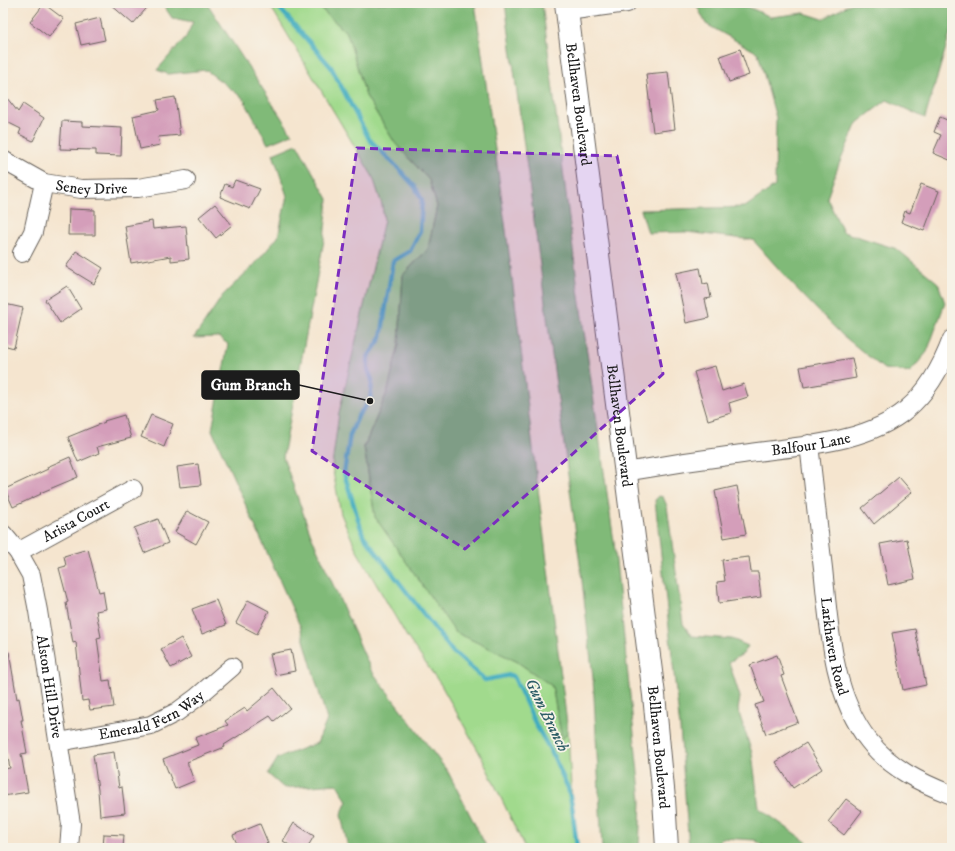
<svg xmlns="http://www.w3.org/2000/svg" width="955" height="851" font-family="'IM FELL DW Pica',serif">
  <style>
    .green { fill: #a1da8d; stroke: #5e7b54 }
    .forest { fill: #80ba78; stroke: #4e6b4a }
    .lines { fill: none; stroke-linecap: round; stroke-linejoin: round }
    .stream { stroke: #41acc0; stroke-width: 4.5 }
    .building { fill: #d49eba }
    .street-casing { stroke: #68625b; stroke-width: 20 }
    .secondary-casing { stroke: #68625b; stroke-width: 24 }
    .street { stroke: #fff; stroke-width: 18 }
    .secondary { stroke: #fff; stroke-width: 22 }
    .marked { fill: #7b2cbf; fill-opacity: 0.2; stroke: #7b2cbf; stroke-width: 3; stroke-dasharray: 8 5; stroke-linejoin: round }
    .labels { text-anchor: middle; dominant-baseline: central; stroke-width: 3.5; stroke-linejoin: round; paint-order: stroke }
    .street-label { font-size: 15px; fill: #1c1c1c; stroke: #f7f3e8 }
    .water-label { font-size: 16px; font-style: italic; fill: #2d5d66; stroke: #f7f3e8 }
    .leader { fill: none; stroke: #1c1c1c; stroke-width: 1.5 }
    .callout-dot { fill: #1c1c1c; stroke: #f7f3e8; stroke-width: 1.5 }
    .callout { fill: #1c1c1c; stroke: #1c1c1c; stroke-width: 1.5 }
    .callout-label { font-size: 16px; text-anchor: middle; font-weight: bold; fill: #fff }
  </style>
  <rect width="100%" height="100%" fill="#f7f3e8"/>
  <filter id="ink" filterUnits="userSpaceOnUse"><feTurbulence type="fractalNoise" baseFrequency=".025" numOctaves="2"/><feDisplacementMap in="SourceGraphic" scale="8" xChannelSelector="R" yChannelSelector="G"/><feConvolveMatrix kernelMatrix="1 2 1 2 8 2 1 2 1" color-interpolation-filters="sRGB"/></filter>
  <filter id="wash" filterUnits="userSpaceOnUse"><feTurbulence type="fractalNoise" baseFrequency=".012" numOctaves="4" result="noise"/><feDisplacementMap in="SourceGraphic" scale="16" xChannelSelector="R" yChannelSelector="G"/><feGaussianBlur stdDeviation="0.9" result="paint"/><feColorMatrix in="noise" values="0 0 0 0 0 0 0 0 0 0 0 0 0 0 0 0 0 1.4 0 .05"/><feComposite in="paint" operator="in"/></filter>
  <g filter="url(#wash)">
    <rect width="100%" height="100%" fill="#f5e5cf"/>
    <path class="green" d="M 272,3 L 315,3 L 347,33 L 366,96 L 395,143 L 429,180 L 437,206 L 428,249 L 403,275 L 399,344 L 388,390 L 364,447 L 375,517 L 455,631 L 516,661 L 552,686 L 562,739 L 568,732 L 572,806 L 577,848 L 525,848 L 479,752 L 441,685 L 407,637 L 357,551 L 341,514 L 332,466 L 339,413 L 384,220 L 382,205 L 373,177 L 271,7 Z"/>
    <path class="forest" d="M 162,3 L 207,3 L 292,134 L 268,144 L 243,98 L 206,70 L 168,74 L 157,70 L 186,37 L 193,22 L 172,18 Z
      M 315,3 L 475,3 L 508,245 L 568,732 L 562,739 L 552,686 L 516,661 L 455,632 L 375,517 L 364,447 L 388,390 L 399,344 L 403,275 L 428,249 L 437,206 L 429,180 L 395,143 L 366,96 L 347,33 Z
      M 505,3 L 542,3 L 578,289 L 614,542 L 641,801 L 639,848 L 602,848 L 593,678 L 581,572 Z
      M 728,3 L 739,3 L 771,17 L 804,13 L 823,19 L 852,3 L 952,3 L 952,27 L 925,118 L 887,100 L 857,123 L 839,164 L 827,198 L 843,232 L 897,249 L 938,283 L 945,303 L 927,352 L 910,372 L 884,369 L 841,334 L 793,285 L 753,240 L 686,232 L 648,233 L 641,210 L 745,207 L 775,186 L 776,118 L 758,53 L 706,24 L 697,6 Z
      M 297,144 L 328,199 L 324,240 L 283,457 L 311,535 L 371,670 L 448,772 L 487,848 L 348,848 L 341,815 L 347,801 L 337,784 L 284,788 L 268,774 L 278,758 L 317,743 L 327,720 L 300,626 L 212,430 L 228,344 L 218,337 L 194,338 L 223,295 L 255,264 L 278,237 L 287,196 L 273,154 Z
      M 659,496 L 663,497 L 667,506 L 683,624 L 692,636 L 732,639 L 748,646 L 743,654 L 729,662 L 740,697 L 738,710 L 752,753 L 759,808 L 815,848 L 766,848 L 755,840 L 722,838 L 712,848 L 689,848 L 680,728 L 655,500 Z"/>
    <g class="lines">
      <path class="stream" d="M 275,3 L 331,67 L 369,139 L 399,169 L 415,187 L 422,200 L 420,231 L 410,251 L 393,261 L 381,338 L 368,357 L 368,370 L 372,380 L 370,401 L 359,414 L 350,435 L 344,473 L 363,535 L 452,651 L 485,680 L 510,675 L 514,677 L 537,727 L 552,753 L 568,788 L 572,806 L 577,848"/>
    </g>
    <g id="blocks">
      <path class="building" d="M 109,3 L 151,3 L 133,24 Z
        M 44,4 L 64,19 L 49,37 L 30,22 Z
        M 100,18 L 105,40 L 81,45 L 76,24 Z
        M 740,49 L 749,75 L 729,82 L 720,56 Z
        M 668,72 L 675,129 L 653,132 L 646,74 Z
        M 3,93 L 18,112 L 23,104 L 44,118 L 33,141 L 19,134 L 21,129 L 3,120 Z
        M 175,97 L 180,135 L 158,137 L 160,145 L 140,149 L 133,116 L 159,110 L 157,100 Z
        M 951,108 L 952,108 L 952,161 L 933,153 L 941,135 L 934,132 L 940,117 L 947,120 Z
        M 62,121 L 82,122 L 82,126 L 122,128 L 121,156 L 96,155 L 96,150 L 60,149 Z
        M 235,180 L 260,189 L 250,209 L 220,197 L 225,184 L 232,187 Z
        M 921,184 L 939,191 L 924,231 L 901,222 L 905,211 L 910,213 Z
        M 215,204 L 232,225 L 216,238 L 199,217 Z
        M 69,209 L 95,210 L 95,235 L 68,235 Z
        M 152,221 L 153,229 L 186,226 L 189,259 L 171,261 L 171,256 L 131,263 L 125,226 Z
        M 76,251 L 103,268 L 94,284 L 66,267 Z
        M 700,268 L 703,284 L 708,283 L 711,298 L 705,299 L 709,318 L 686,323 L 676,273 Z
        M 67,286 L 81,309 L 60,323 L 45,300 Z
        M 5,304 L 23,308 L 14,348 L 3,345 L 3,315 Z
        M 852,358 L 856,378 L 804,387 L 800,367 Z
        M 715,366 L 722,391 L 744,384 L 748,397 L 729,403 L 731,413 L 708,420 L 694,372 Z
        M 124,415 L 131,438 L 97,447 L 99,453 L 78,462 L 68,437 L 105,422 L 104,421 Z
        M 151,415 L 173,424 L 164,447 L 141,437 Z
        M 70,457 L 78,477 L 40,493 L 41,494 L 13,507 L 5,489 L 48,469 L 47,467 Z
        M 198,464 L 201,485 L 180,487 L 177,467 Z
        M 899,477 L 912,492 L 874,524 L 862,508 Z
        M 737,486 L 746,534 L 724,538 L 715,491 Z
        M 187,511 L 208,522 L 196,544 L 175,532 Z
        M 158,519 L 168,543 L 144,553 L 134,528 Z
        M 907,539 L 915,579 L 888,585 L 880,544 Z
        M 88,549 L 99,592 L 103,591 L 106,609 L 96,611 L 101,637 L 97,638 L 103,681 L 110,680 L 114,707 L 90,710 L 88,700 L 82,701 L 76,642 L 73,643 L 66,603 L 68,602 L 59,568 L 66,566 L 64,556 Z
        M 749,557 L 751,572 L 758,572 L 761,597 L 719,603 L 717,582 L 725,581 L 722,560 Z
        M 216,600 L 226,625 L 202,634 L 192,609 Z
        M 248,600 L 269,611 L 257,634 L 236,623 Z
        M 915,629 L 926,685 L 903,690 L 892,633 Z
        M 181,638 L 191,657 L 171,668 L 161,649 Z
        M 291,650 L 295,671 L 275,675 L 270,654 Z
        M 3,652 L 9,652 L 17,699 L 19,698 L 23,720 L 21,720 L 27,753 L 21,754 L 28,792 L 3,796 L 3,769 L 10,768 L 3,734 Z
        M 777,655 L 784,675 L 781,676 L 798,722 L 766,734 L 755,705 L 764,702 L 750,665 Z
        M 274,688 L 290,708 L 274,721 L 270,716 L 224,745 L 225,747 L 187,762 L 194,781 L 175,789 L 163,759 L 198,745 L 195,738 L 228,725 L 225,721 L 245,708 L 247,711 Z
        M 806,743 L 822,769 L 793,788 L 776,762 Z
        M 114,752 L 119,788 L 122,787 L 125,813 L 100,816 L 98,790 L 93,755 Z
        M 846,799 L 862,811 L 844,835 L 828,822 Z
        M 294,823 L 314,836 L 307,848 L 294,848 L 283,841 Z
        M 260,824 L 268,843 L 256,848 L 239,848 L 233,835 Z
        M 104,834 L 124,835 L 123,848 L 103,848 Z"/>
    </g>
  </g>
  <g filter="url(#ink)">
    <use href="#blocks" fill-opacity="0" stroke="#68625b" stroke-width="1"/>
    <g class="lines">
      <g class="street-casing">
        <g id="street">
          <path d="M 567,11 L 627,3"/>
          <path id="s1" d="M 3,160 L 44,183 L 81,189 L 138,188 L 186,180"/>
          <path d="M 22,253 L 33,232 L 44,183"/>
          <path id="s2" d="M 809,444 C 814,486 818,527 823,568 C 829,625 832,695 869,741 C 890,768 921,783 952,795"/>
          <path id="s3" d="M 625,472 C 664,465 703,459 742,454 C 795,446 865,445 907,409 C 929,391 942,366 952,339"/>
          <path id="s4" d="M 3,534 L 18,552 L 31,575 L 38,611 L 71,824 L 69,848"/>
          <path id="s5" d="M 18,552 L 133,489"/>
          <path id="s6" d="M 59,742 L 151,725 L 177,712 L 196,698 L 232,667"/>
        </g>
      </g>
      <g class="secondary-casing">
        <g id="secondary">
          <path id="s7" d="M 566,3 L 654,695 L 664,799 L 667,848"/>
        </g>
      </g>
      <use href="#street" class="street"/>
      <use href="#secondary" class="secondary"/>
    </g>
  </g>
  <path class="marked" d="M 357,148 L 617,156 L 663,374 L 465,549 L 312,451 Z"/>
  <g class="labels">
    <g class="street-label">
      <text stroke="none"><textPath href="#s7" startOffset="102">Bellhaven Boulevard</textPath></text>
      <text stroke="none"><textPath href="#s1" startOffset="95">Seney Drive</textPath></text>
      <text stroke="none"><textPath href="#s7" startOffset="426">Bellhaven Boulevard</textPath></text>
      <text stroke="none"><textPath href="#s3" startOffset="188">Balfour Lane</textPath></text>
      <text stroke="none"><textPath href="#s5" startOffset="66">Arista Court</textPath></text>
      <text stroke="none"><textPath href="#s2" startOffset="204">Larkhaven Road</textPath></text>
      <text stroke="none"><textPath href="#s4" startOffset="163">Alston Hill Drive</textPath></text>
      <text stroke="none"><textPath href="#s6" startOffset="97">Emerald Fern Way</textPath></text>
      <text stroke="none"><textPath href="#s7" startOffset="750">Bellhaven Boulevard</textPath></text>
    </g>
    <g class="water-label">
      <text transform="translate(547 715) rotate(64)">Gum Branch</text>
    </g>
  </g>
  <path class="leader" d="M370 401L299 385"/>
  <circle class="callout-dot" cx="370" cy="401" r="4"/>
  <rect class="callout" x="202" y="371" width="97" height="28" rx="4"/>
  <g class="callout-label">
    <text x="251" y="390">Gum Branch</text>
  </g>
  <rect width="955" height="851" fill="none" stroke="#f7f3e8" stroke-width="16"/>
</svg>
